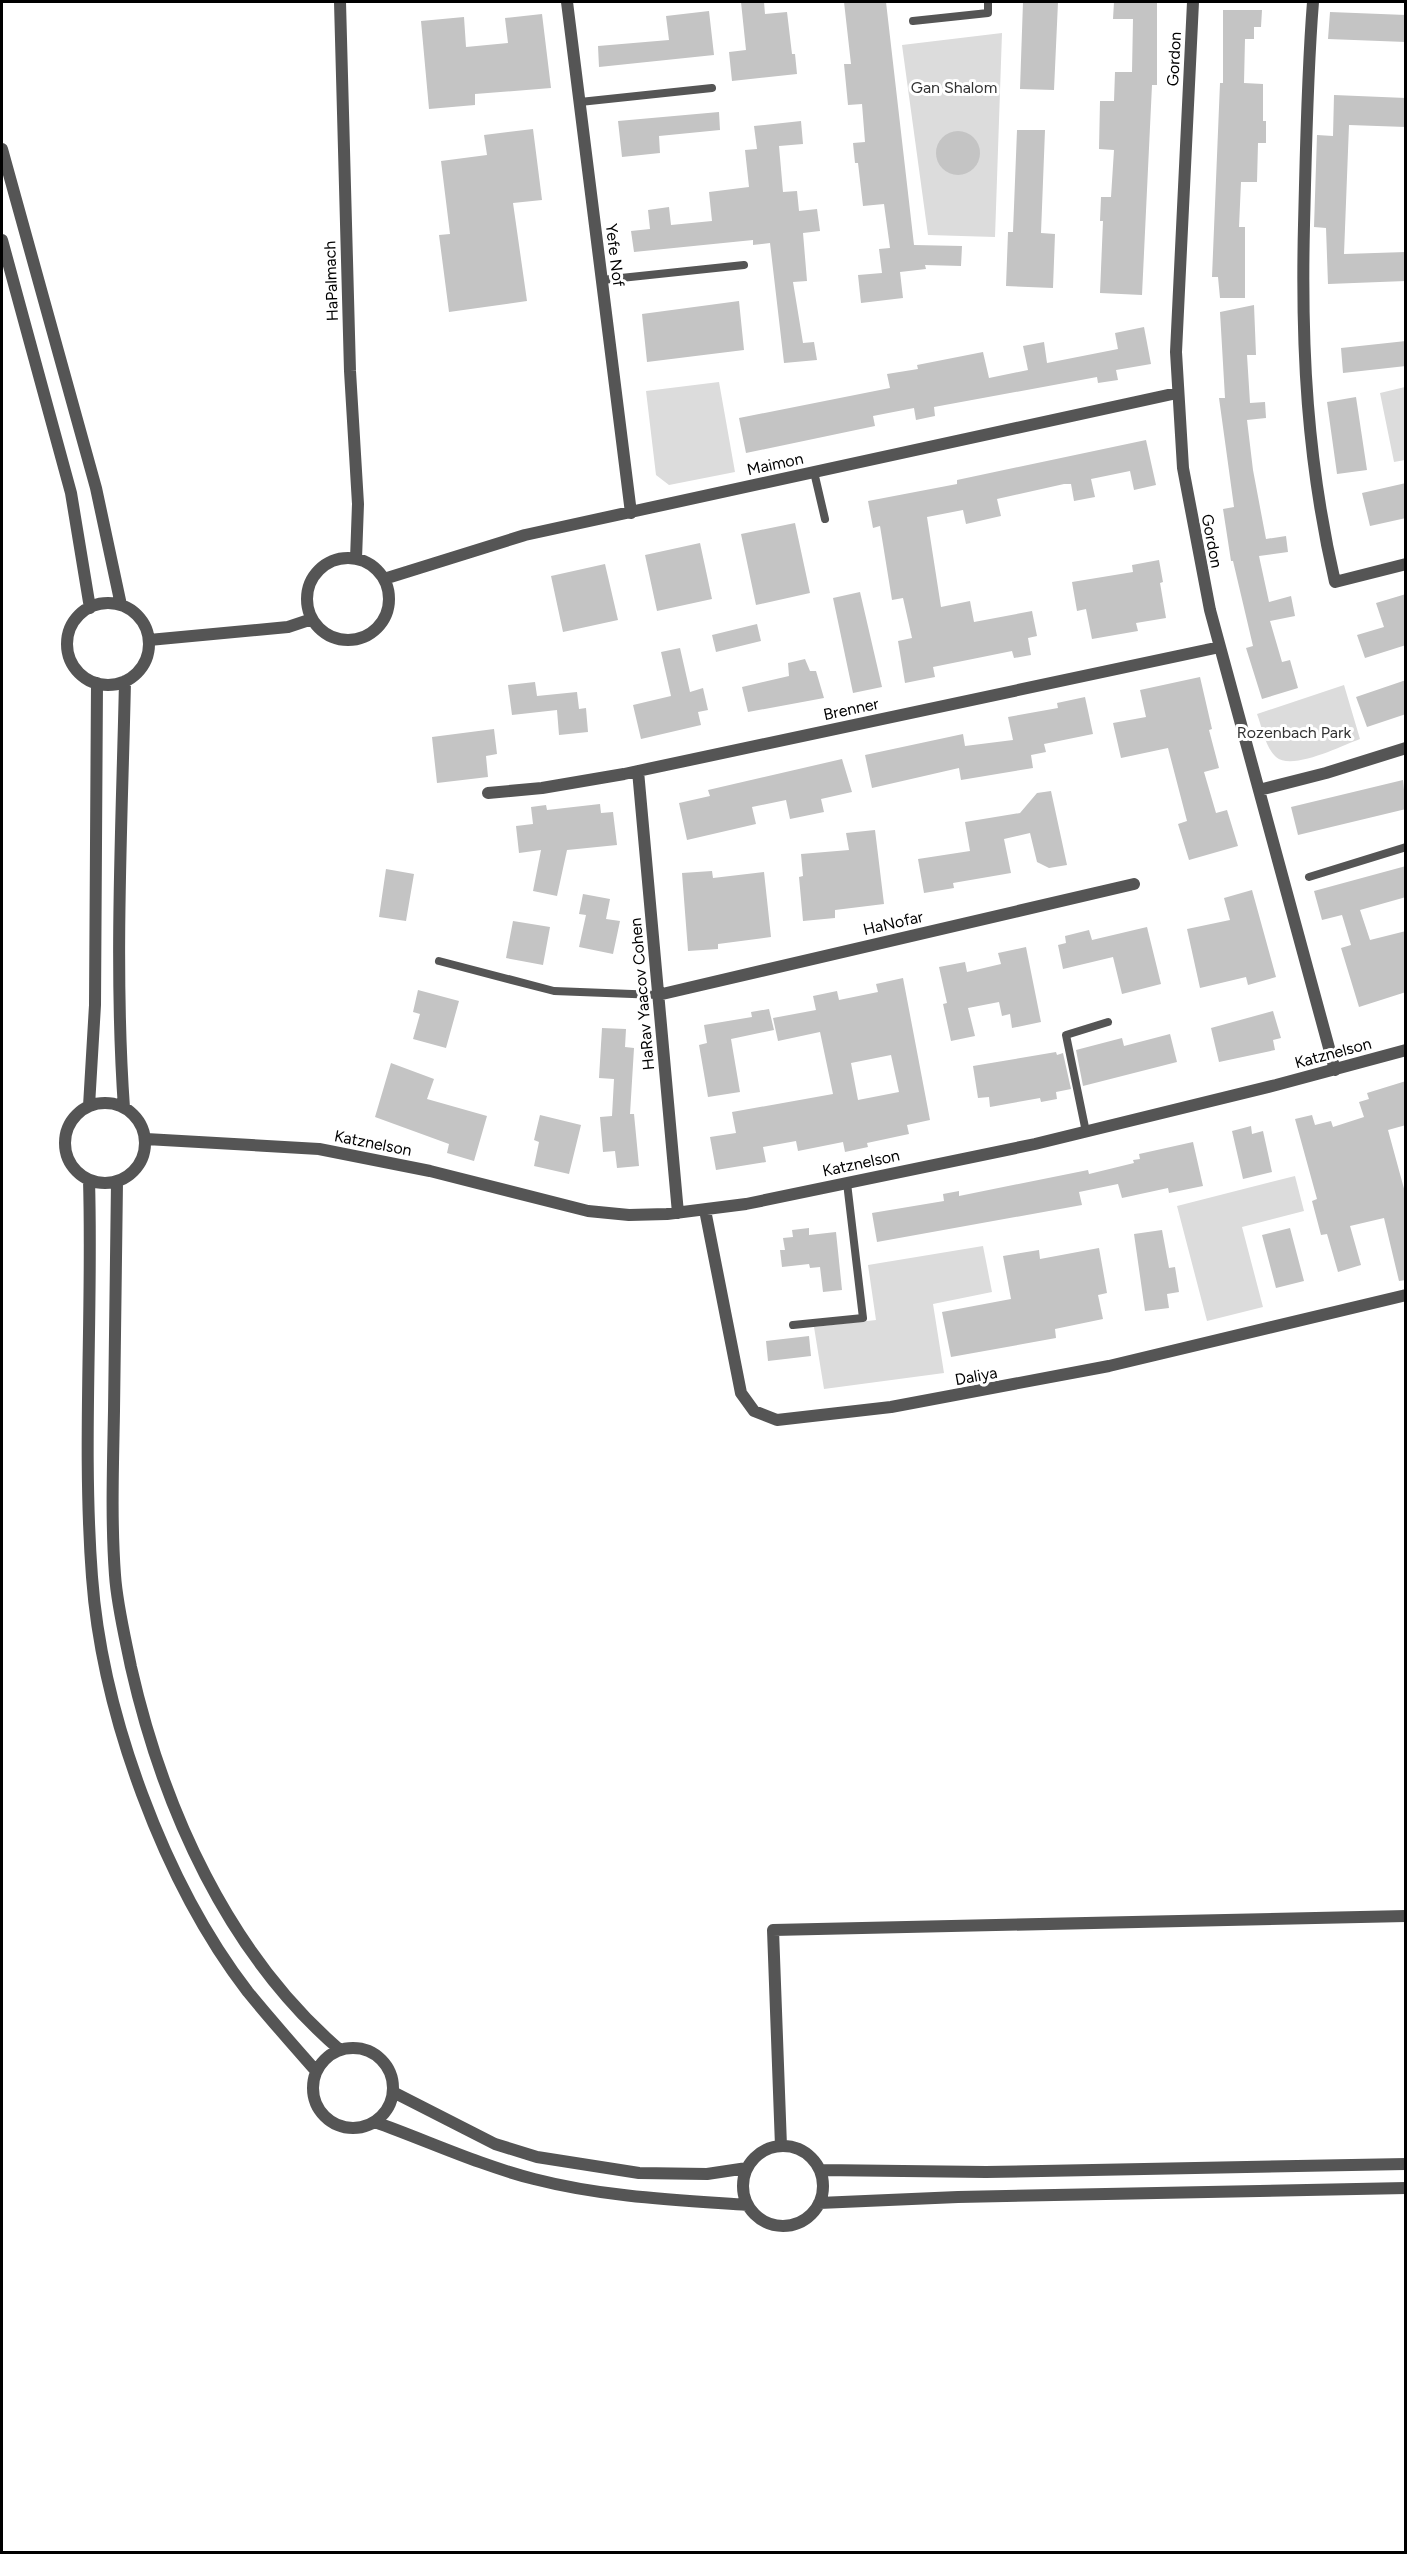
<svg xmlns="http://www.w3.org/2000/svg" width="1407" height="2554" font-family="Figtree,sans-serif">
  <style>
    .green { fill: #dcdcdc }
    .building { fill: #c4c4c4; fill-rule: evenodd }
    .lines { fill: none; stroke-linecap: round; stroke-linejoin: round }
    .lane { stroke: #555; stroke-width: 8 }
    .street { stroke: #555; stroke-width: 12 }
    .labels { text-anchor: middle; dominant-baseline: central; stroke-width: 6; stroke-linejoin: round; paint-order: stroke }
    .street-label { font-size: 16px; fill: #000; stroke: #fff }
    .park-label { font-size: 16px; fill: #333; stroke: #fff }
  </style>
  <rect width="100%" height="100%" fill="#fff"/>
  <path class="green" d="M 1002,33 L 995,237 L 928,235 L 902,45 Z
    M 719,382 L 735,472 L 669,485 L 656,475 L 646,391 Z
    M 1405,387 L 1405,460 L 1394,462 L 1380,393 Z
    M 1344,685 L 1360,739 C 1341,746 1292,771 1276,757 C 1265,747 1262,727 1257,714 Z
    M 1295,1176 L 1304,1211 L 1242,1227 L 1263,1307 L 1207,1321 L 1177,1206 Z
    M 983,1246 L 992,1292 L 933,1304 L 944,1373 L 824,1389 L 814,1327 L 876,1320 L 868,1265 Z"/>
  <path class="building" d="M 741,2 L 764,2 L 765,14 L 787,12 L 792,54 L 795,54 L 797,74 L 732,81 L 729,52 L 746,50 Z
    M 844,2 L 886,2 L 914,245 L 962,246 L 961,266 L 925,265 L 926,269 L 900,272 L 903,298 L 861,303 L 858,275 L 882,273 L 879,249 L 890,248 L 884,204 L 863,206 L 858,163 L 855,163 L 853,143 L 865,142 L 862,104 L 848,105 L 844,64 L 851,64 Z
    M 1023,2 L 1058,2 L 1054,90 L 1020,89 Z
    M 1114,2 L 1157,2 L 1157,85 L 1152,85 L 1142,295 L 1100,293 L 1103,221 L 1100,221 L 1101,197 L 1111,197 L 1114,150 L 1099,149 L 1100,101 L 1114,101 L 1115,72 L 1132,72 L 1133,19 L 1113,19 Z
    M 1223,10 L 1262,10 L 1261,27 L 1254,27 L 1254,39 L 1245,39 L 1244,83 L 1263,84 L 1263,121 L 1266,121 L 1266,143 L 1258,143 L 1257,182 L 1241,182 L 1239,227 L 1245,227 L 1245,298 L 1220,298 L 1218,277 L 1212,277 L 1220,83 L 1223,83 Z
    M 709,11 L 714,55 L 599,67 L 598,46 L 669,40 L 666,16 Z
    M 1330,12 L 1406,15 L 1406,42 L 1328,39 Z
    M 542,14 L 551,88 L 475,94 L 475,105 L 429,109 L 421,21 L 464,17 L 466,47 L 508,43 L 505,18 Z
    M 1334,95 L 1406,98 L 1406,127 L 1349,125 L 1344,254 L 1406,252 L 1406,281 L 1328,284 L 1326,228 L 1314,227 L 1317,135 L 1333,136 Z
    M 719,112 L 720,130 L 659,136 L 660,153 L 622,157 L 618,121 Z
    M 801,121 L 803,144 L 779,146 L 783,192 L 797,191 L 799,211 L 817,209 L 820,231 L 803,233 L 807,281 L 793,282 L 803,343 L 814,342 L 817,360 L 784,363 L 770,243 L 753,245 L 753,240 L 634,252 L 631,231 L 650,229 L 648,210 L 669,207 L 671,225 L 712,221 L 709,192 L 749,187 L 745,150 L 757,149 L 754,126 Z
    M 533,129 L 542,200 L 513,203 L 527,301 L 449,312 L 439,235 L 450,234 L 441,161 L 487,155 L 484,135 Z
    M 1017,130 L 1045,130 L 1041,233 L 1055,234 L 1053,288 L 1006,286 L 1008,232 L 1013,232 Z
    M936 153a22 22 0 1 1 44 0a22 22 0 1 1-44 0Z
    M 739,301 L 744,350 L 647,362 L 642,314 Z
    M 1254,305 L 1256,355 L 1247,355 L 1250,403 L 1265,402 L 1266,418 L 1247,420 L 1253,470 L 1266,539 L 1286,536 L 1288,552 L 1259,556 L 1269,602 L 1291,596 L 1295,616 L 1270,621 L 1282,662 L 1290,660 L 1298,688 L 1262,699 L 1246,648 L 1253,646 L 1233,561 L 1231,561 L 1223,509 L 1234,507 L 1219,398 L 1225,398 L 1220,312 Z
    M 1144,327 L 1151,364 L 1116,370 L 1118,380 L 1098,383 L 1097,377 L 934,407 L 935,416 L 916,420 L 914,408 L 873,416 L 875,426 L 746,453 L 739,418 L 890,388 L 887,374 L 918,369 L 917,365 L 983,352 L 989,378 L 1028,370 L 1023,346 L 1044,342 L 1047,363 L 1118,349 L 1115,333 Z
    M 1406,341 L 1406,366 L 1343,373 L 1341,348 Z
    M 1356,397 L 1367,470 L 1337,474 L 1327,402 Z
    M 1146,440 L 1156,485 L 1134,490 L 1130,471 L 1091,479 L 1095,497 L 1074,501 L 1071,484 L 1064,484 L 997,499 L 1001,516 L 966,524 L 963,510 L 927,517 L 941,607 L 970,601 L 974,622 L 1032,611 L 1037,636 L 1028,638 L 1031,655 L 1014,658 L 1012,651 L 933,667 L 935,677 L 905,683 L 898,641 L 912,638 L 903,598 L 892,600 L 880,526 L 873,528 L 868,501 L 957,484 L 957,480 Z
    M 1406,483 L 1406,518 L 1370,526 L 1362,493 Z
    M 795,523 L 810,593 L 756,605 L 741,534 Z
    M 700,543 L 712,599 L 657,611 L 645,555 Z
    M 1159,560 L 1163,582 L 1160,583 L 1166,618 L 1136,623 L 1138,631 L 1092,639 L 1086,609 L 1077,611 L 1072,582 L 1133,572 L 1132,565 Z
    M 605,564 L 618,620 L 563,632 L 551,576 Z
    M 860,592 L 882,687 L 853,693 L 833,598 Z
    M 1406,594 L 1406,645 L 1365,658 L 1357,635 L 1384,627 L 1376,603 Z
    M 757,624 L 761,641 L 716,652 L 712,635 Z
    M 680,648 L 690,692 L 703,688 L 708,710 L 698,712 L 701,725 L 641,739 L 633,705 L 671,696 L 661,652 Z
    M 805,659 L 810,671 L 816,671 L 824,698 L 748,712 L 742,687 L 789,676 L 788,663 Z
    M 1200,677 L 1212,729 L 1209,730 L 1219,768 L 1204,772 L 1216,813 L 1227,810 L 1238,846 L 1189,860 L 1178,824 L 1187,821 L 1168,748 L 1121,758 L 1113,723 L 1146,717 L 1140,690 Z
    M 1406,680 L 1406,714 L 1367,727 L 1356,697 Z
    M 535,682 L 537,696 L 577,692 L 579,709 L 586,708 L 588,732 L 559,735 L 557,710 L 512,715 L 508,685 Z
    M 1085,697 L 1093,734 L 1044,744 L 1046,752 L 1031,755 L 1033,768 L 961,780 L 959,768 L 872,788 L 865,755 L 963,734 L 965,746 L 1013,740 L 1008,717 L 1058,708 L 1057,703 Z
    M 494,729 L 497,754 L 486,756 L 488,777 L 437,783 L 432,737 Z
    M 842,759 L 852,792 L 821,799 L 824,812 L 790,819 L 786,800 L 752,807 L 756,824 L 687,840 L 679,803 L 710,796 L 708,790 Z
    M 1403,780 L 1406,809 L 1298,835 L 1291,807 Z
    M 1051,791 L 1067,865 L 1049,868 L 1037,862 L 1030,833 L 1004,839 L 1011,873 L 953,883 L 954,888 L 924,893 L 918,859 L 970,851 L 965,822 L 1020,813 L 1037,793 Z
    M 600,804 L 601,813 L 613,812 L 617,845 L 567,850 L 557,896 L 533,891 L 541,850 L 519,853 L 516,826 L 533,824 L 531,807 L 546,805 L 547,810 Z
    M 875,830 L 884,904 L 835,910 L 835,918 L 803,921 L 799,877 L 803,876 L 801,854 L 849,850 L 846,833 Z
    M 1406,866 L 1406,897 L 1360,910 L 1370,940 L 1406,931 L 1406,992 L 1359,1007 L 1341,948 L 1351,945 L 1342,915 L 1322,920 L 1314,891 Z
    M 386,869 L 414,874 L 406,921 L 379,917 Z
    M 712,871 L 713,878 L 764,872 L 771,937 L 718,944 L 718,949 L 688,951 L 682,873 Z
    M 1252,890 L 1276,977 L 1248,985 L 1246,977 L 1200,988 L 1187,929 L 1230,920 L 1224,898 Z
    M 583,894 L 610,899 L 606,919 L 620,921 L 613,954 L 579,947 L 586,915 L 579,914 Z
    M 513,921 L 550,927 L 543,965 L 506,958 Z
    M 1147,927 L 1161,984 L 1122,994 L 1113,957 L 1063,969 L 1058,945 L 1066,943 L 1065,936 L 1089,930 L 1092,940 Z
    M 1026,947 L 1041,1022 L 1012,1028 L 1010,1014 L 1002,1016 L 999,1002 L 968,1008 L 975,1036 L 951,1041 L 943,1004 L 947,1003 L 939,967 L 965,962 L 967,972 L 1001,964 L 998,953 Z
    M 903,978 L 930,1120 L 907,1125 L 909,1134 L 867,1143 L 868,1147 L 845,1152 L 843,1142 L 798,1151 L 796,1141 L 763,1147 L 766,1162 L 716,1170 L 710,1137 L 736,1133 L 732,1112 L 833,1094 L 820,1032 L 778,1041 L 773,1018 L 816,1010 L 813,996 L 837,991 L 839,1000 L 878,992 L 876,984 ZM 891,1055 L 899,1092 L 858,1100 L 851,1063 Z
    M 418,990 L 459,1001 L 446,1048 L 413,1039 L 420,1014 L 413,1012 Z
    M 769,1009 L 774,1030 L 731,1039 L 740,1092 L 708,1097 L 699,1045 L 707,1043 L 704,1025 L 752,1017 L 751,1012 Z
    M 1273,1011 L 1281,1038 L 1273,1040 L 1275,1050 L 1219,1062 L 1211,1028 Z
    M 602,1028 L 626,1029 L 625,1047 L 634,1048 L 630,1114 L 634,1114 L 639,1166 L 617,1168 L 615,1151 L 603,1152 L 600,1117 L 612,1116 L 614,1079 L 599,1078 Z
    M 1170,1034 L 1177,1062 L 1083,1086 L 1076,1050 L 1122,1038 L 1124,1046 Z
    M 1056,1052 L 1057,1055 L 1063,1053 L 1071,1089 L 1056,1092 L 1057,1099 L 1041,1102 L 1040,1098 L 990,1107 L 989,1097 L 978,1098 L 973,1066 Z
    M 391,1063 L 434,1079 L 427,1099 L 487,1116 L 474,1161 L 447,1153 L 449,1144 L 375,1117 Z
    M 1406,1081 L 1406,1125 L 1388,1130 L 1406,1196 L 1406,1280 L 1399,1281 L 1384,1218 L 1350,1226 L 1361,1265 L 1338,1272 L 1327,1234 L 1321,1235 L 1312,1201 L 1317,1199 L 1295,1119 L 1312,1115 L 1315,1125 L 1331,1121 L 1333,1127 L 1364,1117 L 1359,1102 L 1369,1099 L 1367,1093 Z
    M 540,1115 L 581,1125 L 569,1174 L 534,1166 L 539,1142 L 534,1140 Z
    M 1251,1126 L 1252,1134 L 1263,1131 L 1272,1172 L 1243,1179 L 1232,1131 Z
    M 1193,1142 L 1203,1186 L 1169,1193 L 1168,1188 L 1122,1198 L 1118,1184 L 1079,1192 L 1082,1205 L 877,1242 L 872,1213 L 944,1201 L 943,1194 L 959,1191 L 959,1196 L 1088,1170 L 1089,1174 L 1134,1163 L 1133,1160 L 1140,1159 L 1139,1154 Z
    M 809,1228 L 809,1235 L 836,1232 L 842,1290 L 823,1292 L 820,1267 L 810,1268 L 809,1264 L 782,1267 L 780,1250 L 785,1250 L 783,1238 L 793,1237 L 792,1230 Z
    M 1290,1228 L 1304,1281 L 1276,1288 L 1262,1235 Z
    M 1162,1230 L 1169,1268 L 1175,1267 L 1179,1292 L 1167,1294 L 1169,1308 L 1145,1311 L 1134,1234 Z
    M 1099,1248 L 1107,1293 L 1098,1295 L 1103,1319 L 1055,1329 L 1056,1338 L 951,1357 L 942,1312 L 1011,1299 L 1003,1256 L 1039,1250 L 1040,1259 Z
    M 809,1336 L 811,1356 L 768,1361 L 766,1341 Z"/>
  <g class="lines">
    <path class="lane" d="M 913,21 L 988,13 L 988,2
      M 580,102 L 712,88
      M 602,280 L 744,265
      M 814,472 L 825,519
      M 1309,877 L 1406,847
      M 439,961 L 554,991 L 658,995
      M 1086,1132 L 1066,1035 L 1108,1022
      M 793,1325 L 863,1318 L 847,1183"/>
    <path class="street" d="M 340,2 L 350,371 L 358,504 L 356,559
      M 567,2 L 631,513
      M 1193,2 L 1176,352 L 1183,468 L 1210,610 L 1335,1070
      M 1313,2 C 1307,76 1306,150 1304,225 C 1301,348 1307,461 1335,582 L 1406,564
      M 2,149 L 96,488 L 121,605
      M 2,240 L 71,493 L 90,608
      M307 599a41 41 0 1 1 82 0a41 41 0 1 1-82 0Z
      M 384,579 L 525,535 L 1177,393
      M67 644a41 41 0 1 1 82 0a41 41 0 1 1-82 0Z
      M 149,640 L 288,627 L 312,619
      M 638,771 L 678,1213
      M 1259,790 L 1326,773 L 1406,748
      M 488,793 L 542,788 L 624,774 L 1220,647
      M 658,995 L 1134,884
      M65 1143a40 40 0 1 1 80 0a40 40 0 1 1-80 0Z
      M 89,1106 L 95,1005 L 97,683
      M 124,1108 C 114,966 122,823 125,681
      M 146,1139 L 319,1149 L 430,1171 L 588,1211 L 629,1215 L 667,1214 L 746,1204 L 1035,1144 L 1276,1085 L 1406,1050
      M 89,1180 C 93,1312 82,1445 92,1577 C 102,1713 164,1883 248,1992 C 270,2019 293,2045 316,2071
      M 117,1182 C 116,1259 115,1335 114,1411 C 113,1466 111,1521 115,1575 C 117,1605 125,1637 131,1667 C 163,1808 228,1954 340,2050
      M 705,1210 L 741,1393 L 754,1411 L 777,1420 L 891,1407 L 1109,1366 L 1406,1295
      M313 2088a40 40 0 1 1 80 0a40 40 0 1 1-80 0Z
      M 393,2092 L 495,2144 L 537,2157 L 639,2173 L 707,2174 L 747,2168
      M 375,2122 C 428,2141 479,2165 534,2179 C 604,2197 675,2200 747,2205
      M743 2186a40 40 0 1 1 80 0a40 40 0 1 1-80 0Z
      M 781,2146 L 773,1930 L 1406,1916
      M 820,2170 L 986,2172 L 1406,2164
      M 819,2203 L 958,2197 L 1406,2188"/>
  </g>
  <g class="labels">
    <g class="street-label">
      <text transform="translate(1174 59) rotate(-87)">Gordon</text>
      <text transform="translate(615 255) rotate(83)">Yefe Nof</text>
      <text transform="translate(331 281) rotate(-92)">HaPalmach</text>
      <text transform="translate(775 464) rotate(-12)">Maimon</text>
      <text transform="translate(1212 541) rotate(79)">Gordon</text>
      <text transform="translate(851 709) rotate(-12)">Brenner</text>
      <text transform="translate(893 923) rotate(-13)">HaNofar</text>
      <text transform="translate(642 994) rotate(-95)">HaRav Yaacov Cohen</text>
      <text transform="translate(1333 1053) rotate(-15)">Katznelson</text>
      <text transform="translate(373 1143) rotate(11)">Katznelson</text>
      <text transform="translate(861 1163) rotate(-12)">Katznelson</text>
      <text transform="translate(976 1376) rotate(-10)">Daliya</text>
    </g>
    <g class="park-label">
      <text x="954" y="87">Gan Shalom</text>
      <text x="1294" y="732">Rozenbach Park</text>
    </g>
  </g>
  <rect width="1407" height="2554" fill="none" stroke="#000000" stroke-width="6"/>
</svg>
